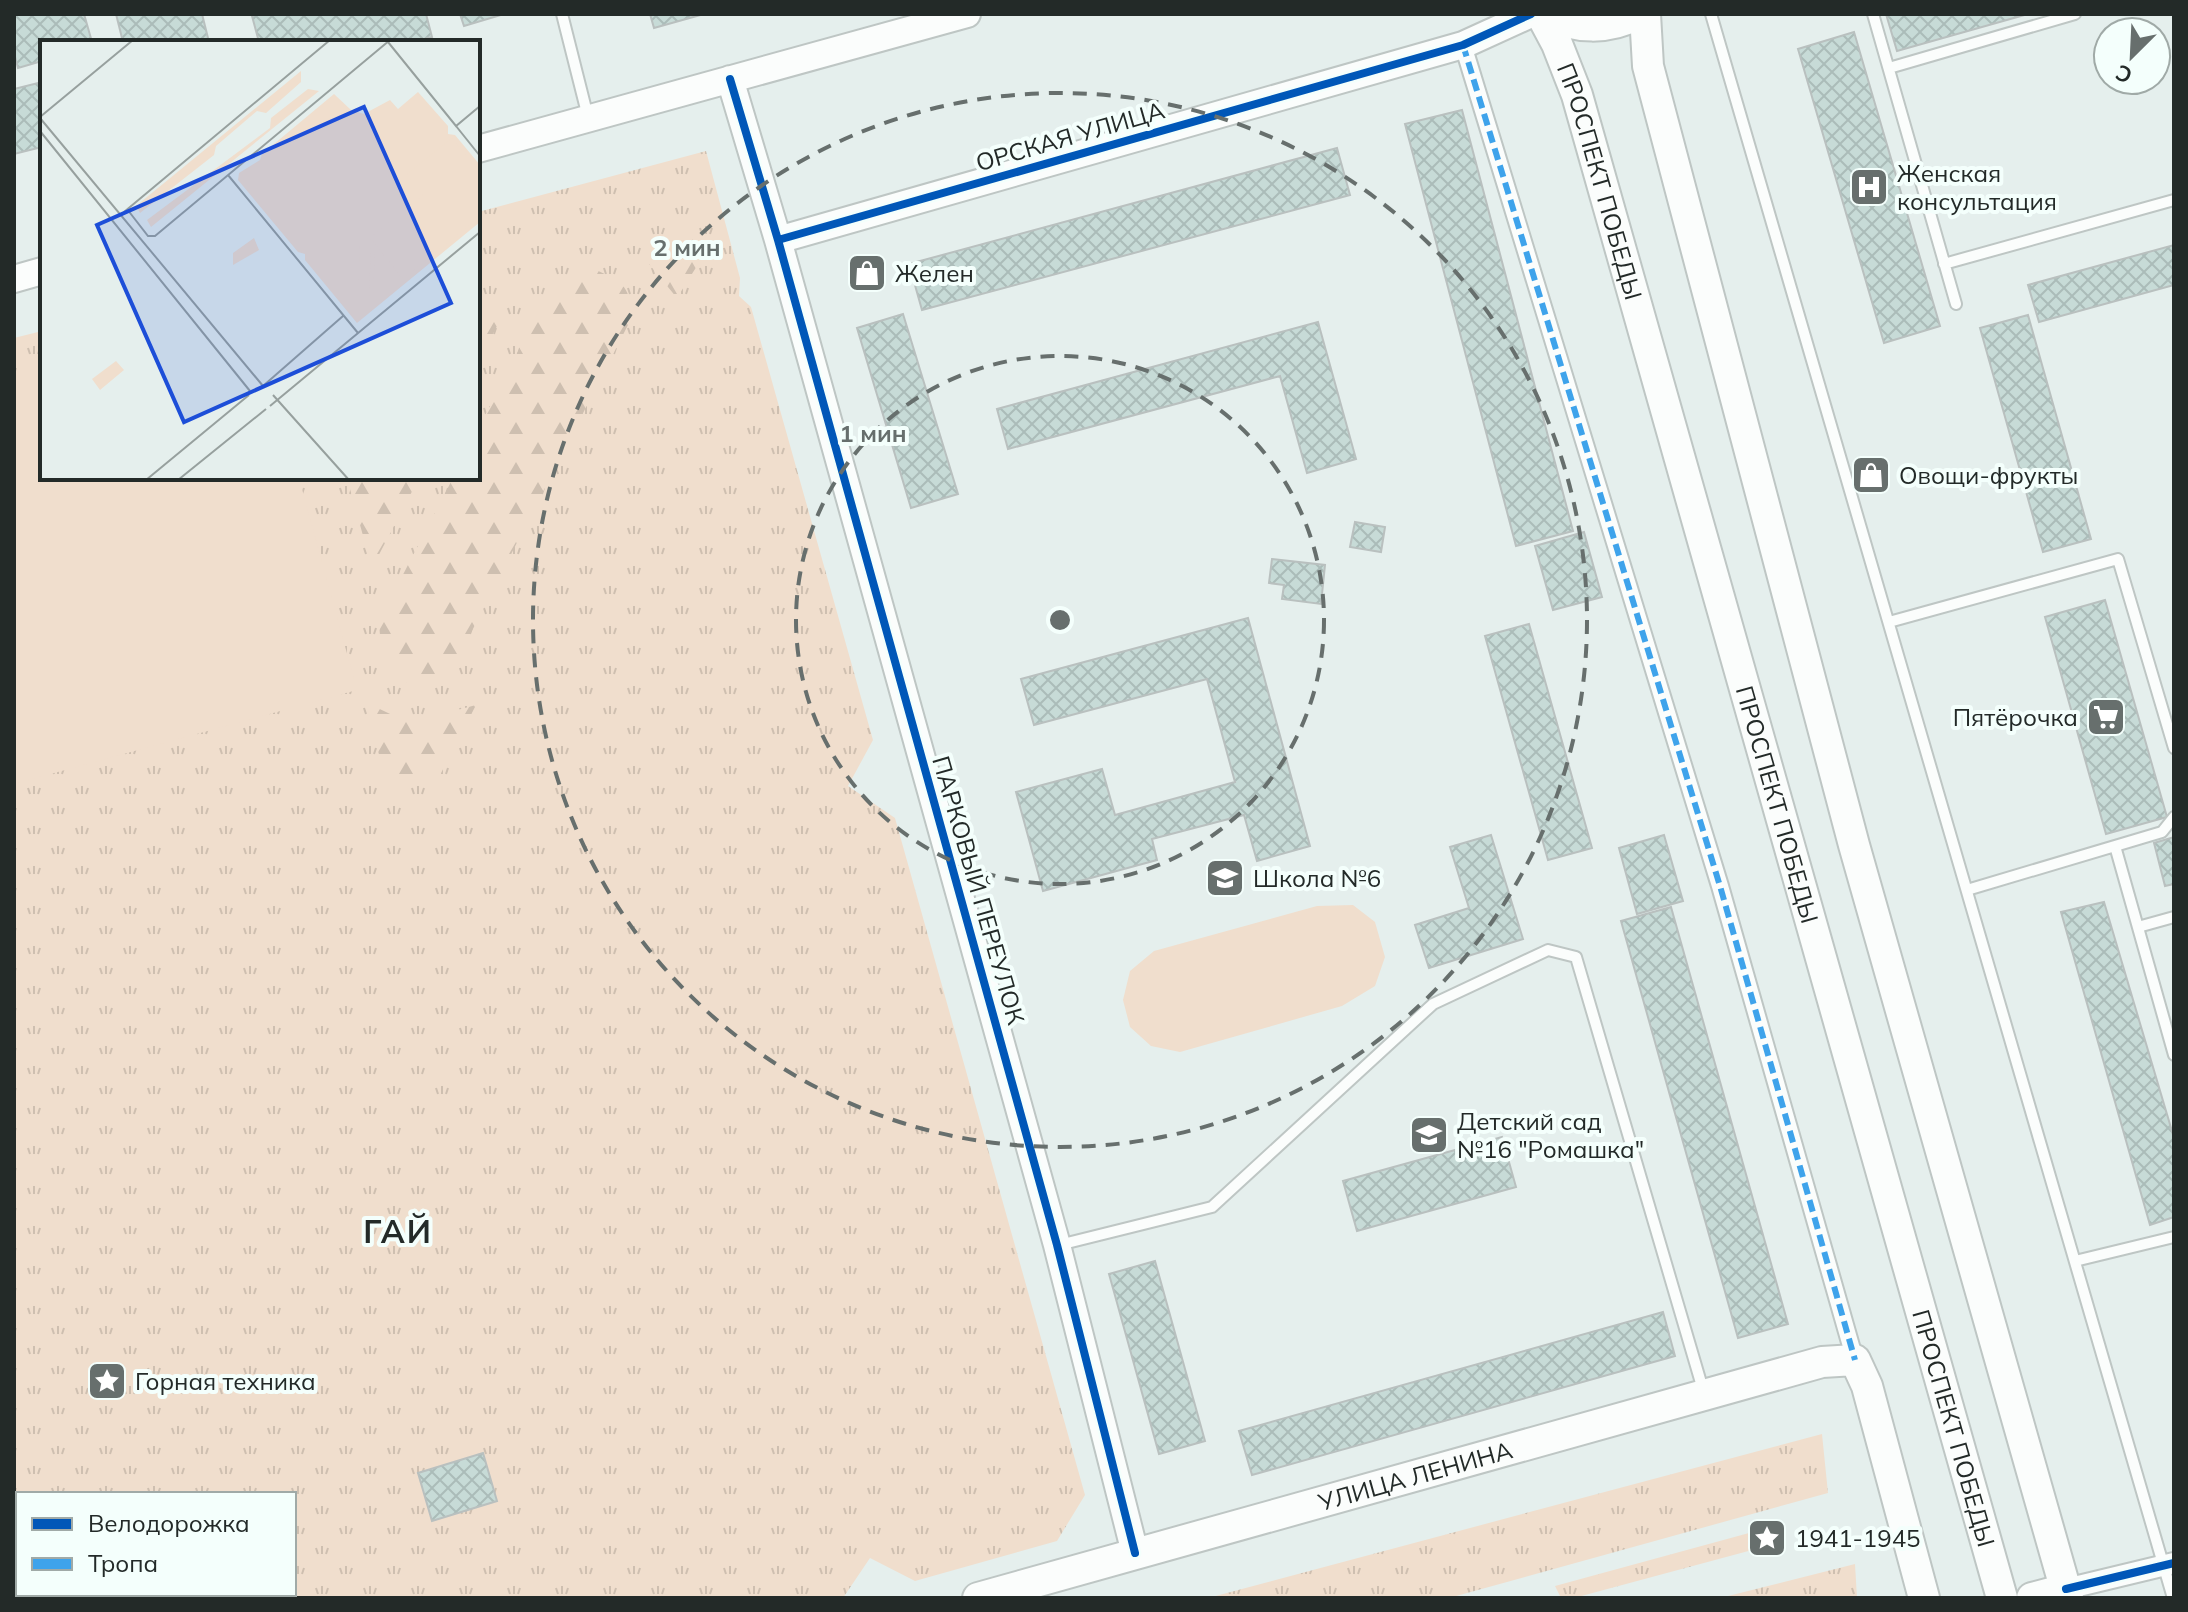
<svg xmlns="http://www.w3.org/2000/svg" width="2188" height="1612" font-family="Mulish,sans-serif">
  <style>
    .grass { fill: url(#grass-tufts) }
    .forest { fill: url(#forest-firs) }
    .pitch { fill: #f0decd }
    .building { fill: url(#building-cross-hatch); stroke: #b9c0bf; stroke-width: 2 }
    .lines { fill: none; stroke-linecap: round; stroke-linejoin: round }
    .service-casing { stroke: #bec6c4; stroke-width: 14 }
    .pedestrian-casing { stroke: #bec6c4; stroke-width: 20 }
    .minor-casing { stroke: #bec6c4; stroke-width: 24 }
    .tertiary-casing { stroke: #bec6c4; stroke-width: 30 }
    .secondary-casing { stroke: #bec6c4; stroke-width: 34 }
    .service { stroke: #fbfdfc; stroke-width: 10 }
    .pedestrian { stroke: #fbfdfc; stroke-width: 16 }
    .minor { stroke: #fbfdfc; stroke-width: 20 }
    .tertiary { stroke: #fbfdfc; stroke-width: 26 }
    .secondary { stroke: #fbfdfc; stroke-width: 30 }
    .quiet { stroke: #3ea3eb; stroke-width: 6; stroke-dasharray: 12 6; stroke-linecap: butt }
    .cycleway-casing { stroke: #f4fffc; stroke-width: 13 }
    .cycleway { stroke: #0057b8; stroke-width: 8 }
    .ring { fill: none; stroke: #676f6d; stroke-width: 4; stroke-dasharray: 14 10 }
    .labels { text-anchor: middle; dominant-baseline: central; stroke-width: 8; stroke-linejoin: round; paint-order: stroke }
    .street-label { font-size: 24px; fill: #232a28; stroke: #f4fffc }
    .poi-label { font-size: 24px; fill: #232a28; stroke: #f4fffc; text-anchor: start }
    .district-label { font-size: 32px; font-weight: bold; letter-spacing: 2px; fill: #232a28; stroke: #f4fffc }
    .inset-road { fill: none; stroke: #97a09e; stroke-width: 2 }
    .view { fill: #1d4ed8; fill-opacity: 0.15; stroke: #1d4ed8; stroke-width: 4 }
    .inset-edge { fill: none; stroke: #232a28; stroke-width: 4 }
    .centre { fill: #676f6d; stroke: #f4fffc; stroke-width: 4 }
    .ring-label { font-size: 24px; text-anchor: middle; font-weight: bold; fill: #676f6d; stroke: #f4fffc; stroke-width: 8; stroke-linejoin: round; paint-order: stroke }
  </style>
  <defs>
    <pattern id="grass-tufts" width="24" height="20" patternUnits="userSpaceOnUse" patternTransform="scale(2)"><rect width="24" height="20" fill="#f0decd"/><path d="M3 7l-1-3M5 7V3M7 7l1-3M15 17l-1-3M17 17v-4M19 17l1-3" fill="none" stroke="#cebfb0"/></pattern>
    <pattern id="forest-firs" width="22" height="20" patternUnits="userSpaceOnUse" patternTransform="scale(2)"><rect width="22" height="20" fill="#f0decd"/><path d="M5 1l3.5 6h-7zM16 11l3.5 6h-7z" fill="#cebfb0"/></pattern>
    <pattern id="building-cross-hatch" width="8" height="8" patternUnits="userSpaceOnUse" patternTransform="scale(2)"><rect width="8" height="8" fill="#c7dbd7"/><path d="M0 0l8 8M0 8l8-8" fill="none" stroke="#abbcb9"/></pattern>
  </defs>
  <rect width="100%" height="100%" fill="#e5efed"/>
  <path class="grass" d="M 706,151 L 740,278 L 739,296 L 751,307 L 873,740 L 848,786 L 895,818 L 1085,1495 L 1057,1541 L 915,1581 L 870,1558 L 843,1598 L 80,1598 L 73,1594 L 294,1594 L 294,1494 L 18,1494 L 18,1563 L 14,1562 L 14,338 L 42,331 L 42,478 L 478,478 L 478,212 Z
    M 1822,1434 L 1828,1493 L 1449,1598 L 1208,1598 Z
    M 1760,1530 L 1767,1546 L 1574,1598 L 1561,1598 L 1555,1586 Z
    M 1855,1564 L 1857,1598 L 1720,1598 Z"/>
  <path class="forest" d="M 705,253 L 677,298 L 649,264 Z
    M 596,270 C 626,283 633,290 629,323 L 451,672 C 447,676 442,683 437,685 C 416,693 394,678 385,659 C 380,647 380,634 379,621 L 453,478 L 478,478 L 478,429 L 545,299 C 560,281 573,274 596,270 Z
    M 505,311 L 478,362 L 478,318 Z
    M 347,478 L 419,478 L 372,568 Z
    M 365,702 L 409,723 L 476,705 L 438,779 L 385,777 Z"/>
  <path class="pitch" d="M 42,372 L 42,478 L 299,478 L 357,690 L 14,784 L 14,380 Z
    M 1353,905 L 1375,922 L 1385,957 L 1375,986 L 1342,1006 L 1180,1052 L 1151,1046 L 1130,1027 L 1123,1000 L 1130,971 L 1154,951 L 1317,906 Z"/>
  <path class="building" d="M 14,14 L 84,14 L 92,42 L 42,42 L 42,61 L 18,68 L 14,53 Z
    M 116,14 L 202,14 L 209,42 L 123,42 Z
    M 259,14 L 426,14 L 432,37 L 413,42 L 259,42 L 252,16 Z
    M 460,14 L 504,14 L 464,26 Z
    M 650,14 L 704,14 L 654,28 Z
    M 1886,14 L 2028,14 L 1897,51 Z
    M 1854,32 L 1940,326 L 1884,343 L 1798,49 Z
    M 42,82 L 42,147 L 14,154 L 14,89 Z
    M 1462,110 L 1573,531 L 1516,546 L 1405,124 Z
    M 1337,148 L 1350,195 L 922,310 L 909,264 Z
    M 2174,245 L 2174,285 L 2039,322 L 2028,285 Z
    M 877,261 L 881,282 L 857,286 L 853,265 Z
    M 903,314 L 958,494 L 911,508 L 857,328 Z
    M 2028,315 L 2091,539 L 2043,552 L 1980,328 Z
    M 1318,322 L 1356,459 L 1307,473 L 1280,376 L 1008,449 L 997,409 Z
    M 1355,522 L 1385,527 L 1381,552 L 1350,547 Z
    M 1584,532 L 1602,597 L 1553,610 L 1535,546 Z
    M 1272,559 L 1325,565 L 1321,604 L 1282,599 L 1284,585 L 1269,583 Z
    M 2105,600 L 2167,817 L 2106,834 L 2045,617 Z
    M 1248,618 L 1310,846 L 1257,861 L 1244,815 L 1152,839 L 1157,860 L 1043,891 L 1016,792 L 1102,769 L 1115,815 L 1235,782 L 1207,679 L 1034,725 L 1021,679 Z
    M 1529,624 L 1592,848 L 1548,860 L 1485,636 Z
    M 1491,835 L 1523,939 L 1429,968 L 1415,925 L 1469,908 L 1450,847 Z
    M 1664,835 L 1683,901 L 1637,914 L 1619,848 Z
    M 2174,837 L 2174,884 L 2165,886 L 2154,843 Z
    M 2104,902 L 2174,1138 L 2174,1217 L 2150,1225 L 2061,912 Z
    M 1671,907 L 1788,1324 L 1738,1338 L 1621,921 Z
    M 1502,1137 L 1516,1187 L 1357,1231 L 1343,1181 Z
    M 1155,1261 L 1205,1441 L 1159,1454 L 1109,1274 Z
    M 1663,1312 L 1675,1356 L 1252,1475 L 1239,1431 Z
    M 483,1453 L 497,1501 L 432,1521 L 418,1473 Z
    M 85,1594 L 107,1594 L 111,1598 L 82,1598 Z"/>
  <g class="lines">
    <g class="service-casing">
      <path id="service" d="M 562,14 L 588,117
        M 1711,14 L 2173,1598
        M 1873,14 L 1956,304
        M 1889,68 L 2075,14
        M 1944,264 L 2174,200
        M 1889,622 L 2118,559 L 2174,748
        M 2115,846 L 2174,1055
        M 1967,890 L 2162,832 L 2174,817
        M 2138,927 L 2174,917
        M 1059,1245 L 1212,1207 L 1433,1004 L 1548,950 L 1576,957 L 1704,1393
        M 2075,1261 L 2174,1237"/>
    </g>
    <g class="pedestrian-casing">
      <path id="pedestrian" d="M 1463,45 L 1720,886 L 1855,1360"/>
    </g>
    <g class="minor-casing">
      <path id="minor" d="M 2066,1589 L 2174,1563"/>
    </g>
    <g class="tertiary-casing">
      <path id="tertiary" d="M 730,79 L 778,240 L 1057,1245 L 1135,1553
        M 478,149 L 967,14
        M 778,240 L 1463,45 L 1531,14
        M 14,279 L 42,271"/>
    </g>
    <g class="secondary-casing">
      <g id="secondary">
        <path id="s1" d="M 1541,14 L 1557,44 L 1577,95 L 2002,1598"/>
        <path d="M 1546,14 C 1576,29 1608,30 1638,14"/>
        <path d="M 1645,14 L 1648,66 L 1854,845 L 2068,1598"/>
        <path id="s2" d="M 978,1598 L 1822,1362 L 1855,1360 L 1867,1386 L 1924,1598"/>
        <path d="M 2032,1598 L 2066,1589"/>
      </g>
    </g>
    <use href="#service" class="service"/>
    <use href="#pedestrian" class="pedestrian"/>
    <use href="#minor" class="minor"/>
    <use href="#tertiary" class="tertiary"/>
    <use href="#secondary" class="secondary"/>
    <path class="quiet" d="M 1463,45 L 1720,886 L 1855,1360"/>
    <g class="cycleway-casing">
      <path id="cycleway" d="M 730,79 L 778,240 L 1057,1245 L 1135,1553
        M 778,240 L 1463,45 L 1531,14
        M 2066,1589 L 2174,1563"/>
    </g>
    <use href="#cycleway" class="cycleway"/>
  </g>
  <g class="ring">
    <circle cx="1060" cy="620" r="264"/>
    <circle cx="1060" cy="620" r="527"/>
  </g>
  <defs>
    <g id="hospital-square" transform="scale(2)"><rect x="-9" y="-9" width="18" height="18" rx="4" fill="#676f6d" stroke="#f4fffc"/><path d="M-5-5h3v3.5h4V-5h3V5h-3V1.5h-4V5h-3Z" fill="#fff"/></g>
    <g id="shop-square" transform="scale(2)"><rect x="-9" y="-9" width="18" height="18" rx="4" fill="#676f6d" stroke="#f4fffc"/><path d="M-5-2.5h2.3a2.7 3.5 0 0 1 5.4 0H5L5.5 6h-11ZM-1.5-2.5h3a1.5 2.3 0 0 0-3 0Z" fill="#fff"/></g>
    <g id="supermarket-square" transform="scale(2)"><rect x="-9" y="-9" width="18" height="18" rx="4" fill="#676f6d" stroke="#f4fffc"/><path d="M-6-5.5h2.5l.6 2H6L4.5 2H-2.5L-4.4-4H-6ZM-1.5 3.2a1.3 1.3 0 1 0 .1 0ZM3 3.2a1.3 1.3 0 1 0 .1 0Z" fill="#fff"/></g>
    <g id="school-square" transform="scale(2)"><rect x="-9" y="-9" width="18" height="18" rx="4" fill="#676f6d" stroke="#f4fffc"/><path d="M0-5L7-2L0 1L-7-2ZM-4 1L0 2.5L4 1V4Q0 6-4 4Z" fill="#fff"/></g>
    <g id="sight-square" transform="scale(2)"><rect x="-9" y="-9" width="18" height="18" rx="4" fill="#676f6d" stroke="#f4fffc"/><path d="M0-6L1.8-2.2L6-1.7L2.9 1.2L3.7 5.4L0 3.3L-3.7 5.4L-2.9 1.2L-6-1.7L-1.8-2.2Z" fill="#fff"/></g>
  </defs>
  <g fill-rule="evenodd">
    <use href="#hospital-square" x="1869" y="187"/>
    <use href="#shop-square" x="867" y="273"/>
    <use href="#shop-square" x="1871" y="475"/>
    <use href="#supermarket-square" x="2106" y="717"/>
    <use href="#school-square" x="1225" y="878"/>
    <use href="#school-square" x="1429" y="1135"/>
    <use href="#sight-square" x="107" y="1381"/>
    <use href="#sight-square" x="1767" y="1538"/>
  </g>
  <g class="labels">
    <g class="street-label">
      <text transform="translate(1070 136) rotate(-16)">ОРСКАЯ УЛИЦА</text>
      <text stroke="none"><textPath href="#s1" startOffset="178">ПРОСПЕКТ ПОБЕДЫ</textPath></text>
      <text stroke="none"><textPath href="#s1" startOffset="826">ПРОСПЕКТ ПОБЕДЫ</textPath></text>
      <text transform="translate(979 890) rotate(74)">ПАРКОВЫЙ ПЕРЕУЛОК</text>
      <text stroke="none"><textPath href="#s1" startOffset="1474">ПРОСПЕКТ ПОБЕДЫ</textPath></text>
      <text stroke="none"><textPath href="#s2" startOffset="454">УЛИЦА ЛЕНИНА</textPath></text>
    </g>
    <g class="poi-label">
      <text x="1897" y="173">Женская<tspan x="1897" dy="28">консультация</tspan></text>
      <text x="895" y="273">Желен</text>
      <text x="1899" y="475">Овощи-фрукты</text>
      <text x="2078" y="717" text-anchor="end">Пятёрочка</text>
      <text x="1253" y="878">Школа №6</text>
      <text x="1457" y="1121">Детский сад<tspan x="1457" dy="28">№16 "Ромашка"</tspan></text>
      <text x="135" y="1381">Горная техника</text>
      <text x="1795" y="1538">1941-1945</text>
    </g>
    <g class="district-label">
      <text x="398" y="1231">ГАЙ</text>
    </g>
  </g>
  <g transform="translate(40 40)">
    <rect width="440" height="440" fill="#e5efed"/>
    <path d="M 261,31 L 261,42 L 226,73 L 217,71 L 176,106 L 174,115 L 100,173 L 96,166 ZM 268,49 L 279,51 L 111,187 L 107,180 L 230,88 L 231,78 ZM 378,52 L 408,86 L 408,94 L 415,95 L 440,125 L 440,182 L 317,283 L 265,220 L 265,214 L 258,212 L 198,140 L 199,133 L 220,120 L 222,114 L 294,54 L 311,70 L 324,74 L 350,60 L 358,69 Z" fill="#f0decd"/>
    <path d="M 326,202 L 331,208 L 329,256 L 322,263 L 317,258 L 320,206 ZM 335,214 L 353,236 L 333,253 Z" fill="#f0decd"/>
    <path d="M 412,98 L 440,132 L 440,176 L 363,239 L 330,198 L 383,155 L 367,134 ZM 214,198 L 219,210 L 193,225 L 193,213 ZM 76,321 L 84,330 L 60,350 L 52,339 Z" fill="#f0decd"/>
    <path class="inset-road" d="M 348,2 L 416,86 L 440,66M 0,77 L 93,0M 0,78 L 223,346M 416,86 L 440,116M 0,91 L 210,351M 188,135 L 318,293M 87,169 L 108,196 L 115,196 L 350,0M 84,172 L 290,0M 223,346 L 303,276M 233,355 L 309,440M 230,366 L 440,192M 106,440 L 209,355M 138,440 L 226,369"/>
    <path class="view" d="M 324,67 L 411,263 L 144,382 L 57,185 Z"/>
    <rect width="440" height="440" class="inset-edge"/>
  </g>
  <circle cx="1060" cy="620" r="12" class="centre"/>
  <g class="ring-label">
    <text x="687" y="256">2 мин</text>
    <text x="873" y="442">1 мин</text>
  </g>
  <rect width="2188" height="1612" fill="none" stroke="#232a28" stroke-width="32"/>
  <rect x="16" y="1492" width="280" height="104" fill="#f4fffc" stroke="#a0aaa7" stroke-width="2"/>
  <rect x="32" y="1518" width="40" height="12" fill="#0057b8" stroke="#a0aaa7" stroke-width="2"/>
  <text x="88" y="1532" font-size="24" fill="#232a28">Велодорожка</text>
  <rect x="32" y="1558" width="40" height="12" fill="#3ea3eb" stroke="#a0aaa7" stroke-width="2"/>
  <text x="88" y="1572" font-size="24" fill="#232a28">Тропа</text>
  <g transform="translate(2132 56) rotate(204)"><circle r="38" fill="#f4fffc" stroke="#a0aaa7" stroke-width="2"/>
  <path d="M0-6L14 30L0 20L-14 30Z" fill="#676f6d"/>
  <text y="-12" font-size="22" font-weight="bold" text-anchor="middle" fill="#232a28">С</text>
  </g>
</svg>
